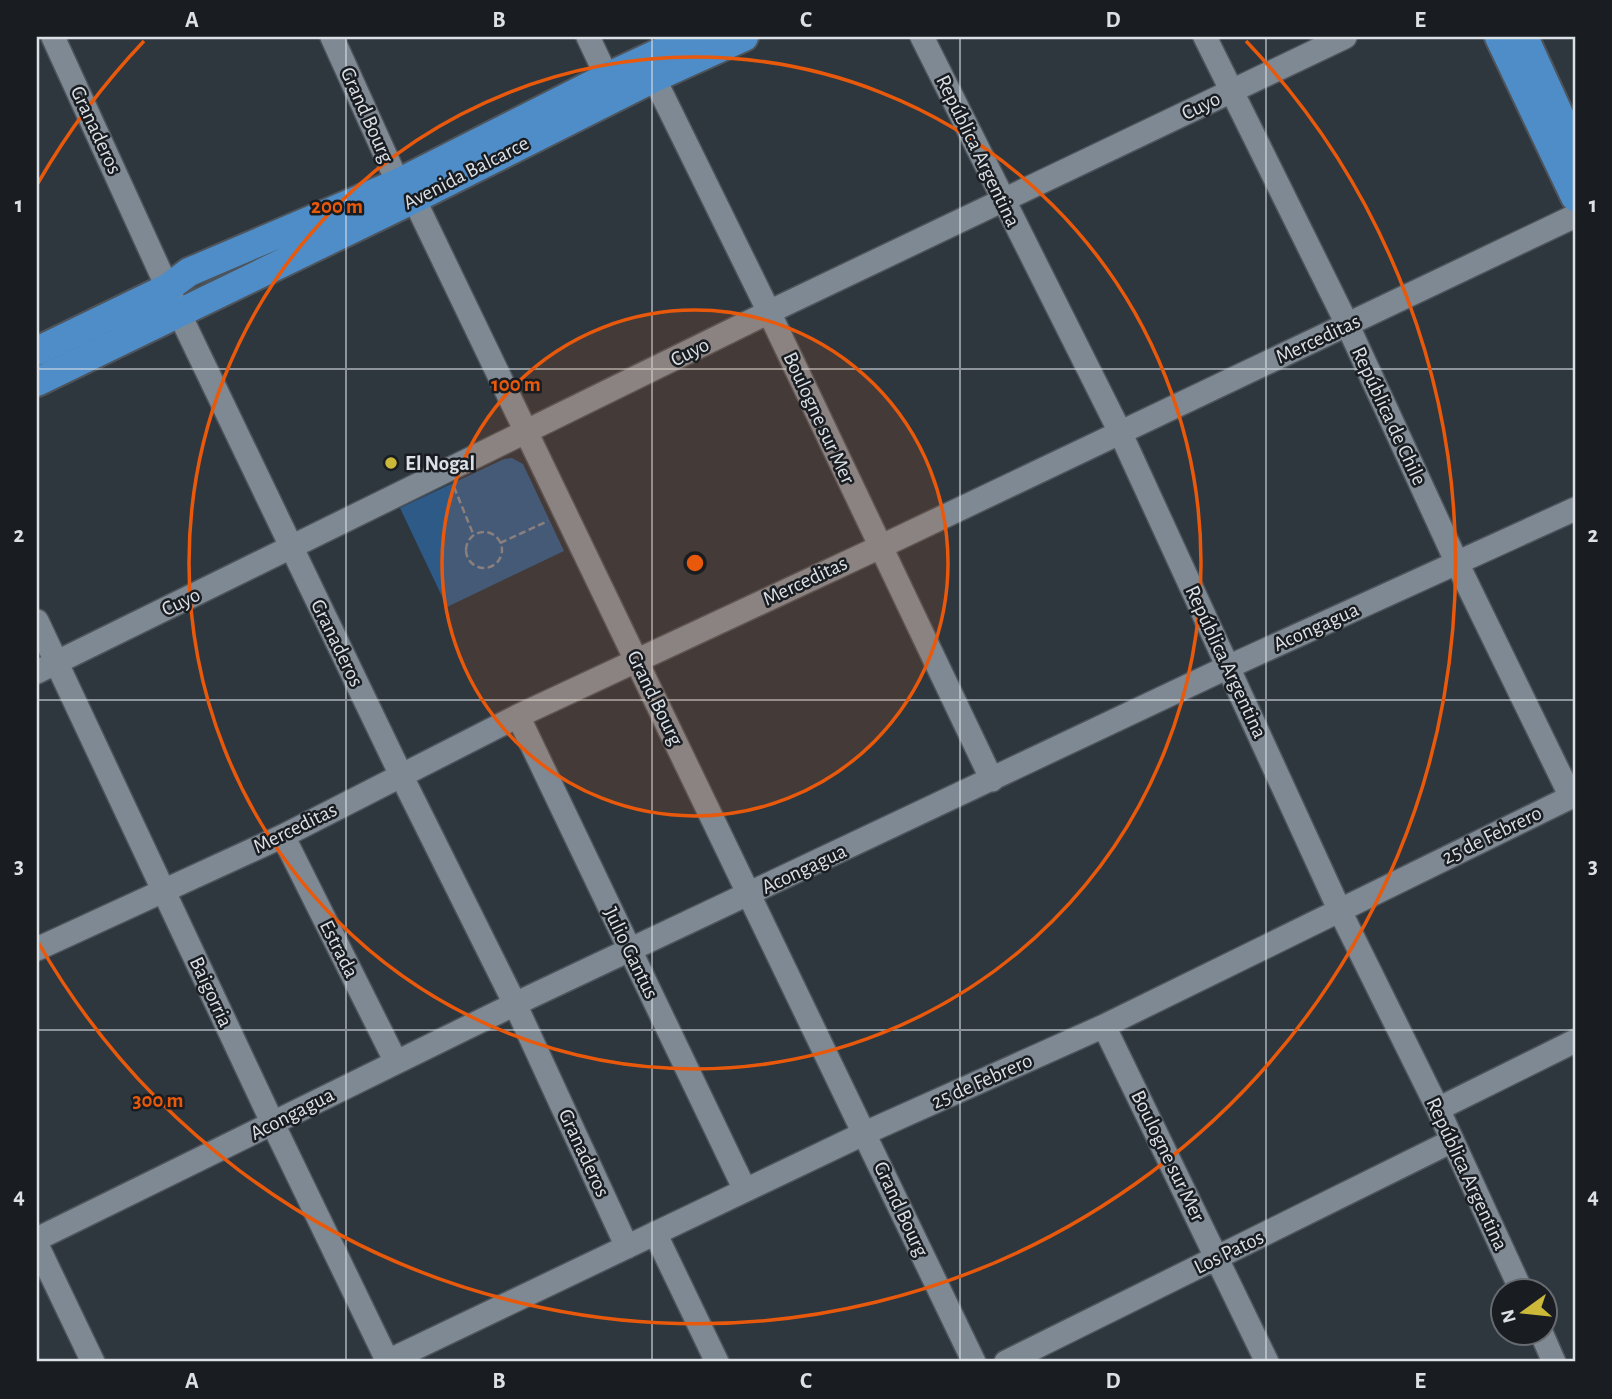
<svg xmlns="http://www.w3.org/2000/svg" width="1612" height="1399" font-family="'Alegreya Sans',sans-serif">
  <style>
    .green { fill: #2e5a87 }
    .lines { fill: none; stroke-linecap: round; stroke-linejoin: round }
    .minor-casing { stroke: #4d545b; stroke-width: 26 }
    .major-casing { stroke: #4d545b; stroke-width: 32 }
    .path { stroke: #7e858c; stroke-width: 2.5; stroke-dasharray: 7 3.5; stroke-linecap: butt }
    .minor { stroke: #7f8993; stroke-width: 23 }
    .major { stroke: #4e8dc8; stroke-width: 28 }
    .grid { fill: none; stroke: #dce1e7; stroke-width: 2; stroke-opacity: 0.55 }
    .ring { fill: none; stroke: #e8590c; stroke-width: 3.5 }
    .poi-dot { fill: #ccb939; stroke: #191d21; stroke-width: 2.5 }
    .labels { text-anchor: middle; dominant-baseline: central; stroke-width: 5; stroke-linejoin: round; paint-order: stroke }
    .street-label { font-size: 21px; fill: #dce1e7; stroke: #191d21 }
    .poi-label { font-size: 21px; font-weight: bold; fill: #dce1e7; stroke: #191d21; text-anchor: start }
    .centre { fill: #e8590c; stroke: #191d21; stroke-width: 3.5 }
    .ring-label { font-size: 21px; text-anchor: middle; font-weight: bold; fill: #e8590c; stroke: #191d21; stroke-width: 5; stroke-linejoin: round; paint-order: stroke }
    .neatline { fill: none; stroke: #dce1e7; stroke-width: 2.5 }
    .grid-label { font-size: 23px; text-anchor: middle; font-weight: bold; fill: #dce1e7 }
  </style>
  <rect width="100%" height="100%" fill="#2e363e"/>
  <path class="green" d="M 512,458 L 523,464 L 564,551 L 447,607 L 400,508 L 504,459 Z"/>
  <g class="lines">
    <g class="minor-casing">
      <path id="minor" d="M 53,37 L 179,313 L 401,775 L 515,1004 L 627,1247
        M 332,37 L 398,183 L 414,199 L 974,1362
        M 588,37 L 607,77
        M 922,37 L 1120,432 L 1339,909 L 1438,1109 L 1521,1290
        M 1205,37 L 1348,326 L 1457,563 L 1571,797
        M 644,66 L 654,78 L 769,312 L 992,780
        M 37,621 L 273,1124 L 388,1362
        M 37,672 L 769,312 L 1345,37
        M 518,716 L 745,1190
        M 283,836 L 396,1062
        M 37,949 L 283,836 L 518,716 L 880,547 L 1575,216
        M 1104,1026 L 1267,1362
        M 1438,1109 L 1575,1041
        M 655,1233 L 717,1362
        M 37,1239 L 515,1004 L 1228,667 L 1575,509
        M 37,1245 L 93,1362
        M 1541,1332 L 1554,1362
        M 386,1362 L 865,1133 L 1104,1026 L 1575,795
        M 1006,1362 L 1452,1141"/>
    </g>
    <g class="major-casing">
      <path id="major" d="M 1499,37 L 1575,197
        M 1524,37 L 1575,149
        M 37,351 L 169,287 L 189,272 L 398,183 L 607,77 L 693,37
        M 37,382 L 414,199 L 654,78 L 744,37"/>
    </g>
    <path class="path" d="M 454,487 L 474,536
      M466 550a18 18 0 1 1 36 0a18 18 0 1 1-36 0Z
      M 500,543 L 548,521"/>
    <use href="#minor" class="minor"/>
    <use href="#major" class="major"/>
  </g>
  <path class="grid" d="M 346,37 L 346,1362M 652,37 L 652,1362M 960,37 L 960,1362M 1266,37 L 1266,1362M 37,369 L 1575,369M 37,700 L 1575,700M 37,1030 L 1575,1030"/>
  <circle cx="695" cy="563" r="253" fill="#e8590c" fill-opacity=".12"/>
  <g class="ring">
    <circle cx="695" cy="563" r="253"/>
    <circle cx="695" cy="563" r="506"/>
    <path d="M38 183A759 759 0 0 1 144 41M1246 41A759 759 0 1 1 38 942"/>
  </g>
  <circle class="poi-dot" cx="391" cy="463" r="7"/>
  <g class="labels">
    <g class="street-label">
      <text transform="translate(1201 106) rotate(-26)">Cuyo</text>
      <text transform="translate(367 115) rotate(66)">Grand Bourg</text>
      <text transform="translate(96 130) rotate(65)">Granaderos</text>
      <text transform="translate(978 151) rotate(64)">República Argentina</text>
      <text transform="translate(466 173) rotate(-27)">Avenida Balcarce</text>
      <text transform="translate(1318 339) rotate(-25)">Merceditas</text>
      <text transform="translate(690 352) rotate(-27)">Cuyo</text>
      <text transform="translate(1389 416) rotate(65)">República de Chile</text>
      <text transform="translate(819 418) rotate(65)">Boulogne sur Mer</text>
      <text transform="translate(805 581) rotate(-25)">Merceditas</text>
      <text transform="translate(181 602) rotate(-26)">Cuyo</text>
      <text transform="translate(1316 627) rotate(-24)">Acongagua</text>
      <text transform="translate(337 643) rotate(64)">Granaderos</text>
      <text transform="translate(1226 662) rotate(65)">República Argentina</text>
      <text transform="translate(655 698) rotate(64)">Grand Bourg</text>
      <text transform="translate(295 828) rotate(-26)">Merceditas</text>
      <text transform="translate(1492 835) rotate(-26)">25 de Febrero</text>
      <text transform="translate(804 869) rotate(-25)">Acongagua</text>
      <text transform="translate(339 949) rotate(63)">Estrada</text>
      <text transform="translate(631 953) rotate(64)">Julio Gantus</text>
      <text transform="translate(211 992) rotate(65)">Baigorria</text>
      <text transform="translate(982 1081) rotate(-24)">25 de Febrero</text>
      <text transform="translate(292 1114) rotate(-27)">Acongagua</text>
      <text transform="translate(584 1153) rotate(65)">Granaderos</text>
      <text transform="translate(1168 1156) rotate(64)">Boulogne sur Mer</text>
      <text transform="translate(1467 1174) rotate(65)">República Argentina</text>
      <text transform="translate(901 1209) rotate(65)">Grand Bourg</text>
      <text transform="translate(1229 1252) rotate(-26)">Los Patos</text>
    </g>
    <g class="poi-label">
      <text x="405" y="463">El Nogal</text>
    </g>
  </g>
  <circle cx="695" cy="563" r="10" class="centre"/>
  <g class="ring-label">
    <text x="337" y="213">200 m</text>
    <text x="516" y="391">100 m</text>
    <text x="158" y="1107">300 m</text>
  </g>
  <rect width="1612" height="1399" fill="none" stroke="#191d21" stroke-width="77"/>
  <g transform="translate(1524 1312) rotate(255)"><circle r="33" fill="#191d21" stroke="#676b70" stroke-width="2"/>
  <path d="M0-5L12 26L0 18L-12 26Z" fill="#ccb939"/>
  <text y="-10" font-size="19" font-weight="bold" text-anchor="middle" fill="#dce1e7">N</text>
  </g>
  <rect x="38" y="38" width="1536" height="1322" class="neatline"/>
  <g class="grid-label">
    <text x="192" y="27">A</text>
    <text x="499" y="27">B</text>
    <text x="806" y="27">C</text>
    <text x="1113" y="27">D</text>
    <text x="1420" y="27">E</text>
    <text x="19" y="212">1</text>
    <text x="1593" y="212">1</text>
    <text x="19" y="542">2</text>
    <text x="1593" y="542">2</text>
    <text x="19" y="873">3</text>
    <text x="1593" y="873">3</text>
    <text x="19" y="1203">4</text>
    <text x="1593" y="1203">4</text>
    <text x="192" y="1388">A</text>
    <text x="499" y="1388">B</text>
    <text x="806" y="1388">C</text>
    <text x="1113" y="1388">D</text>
    <text x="1420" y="1388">E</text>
  </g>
</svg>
